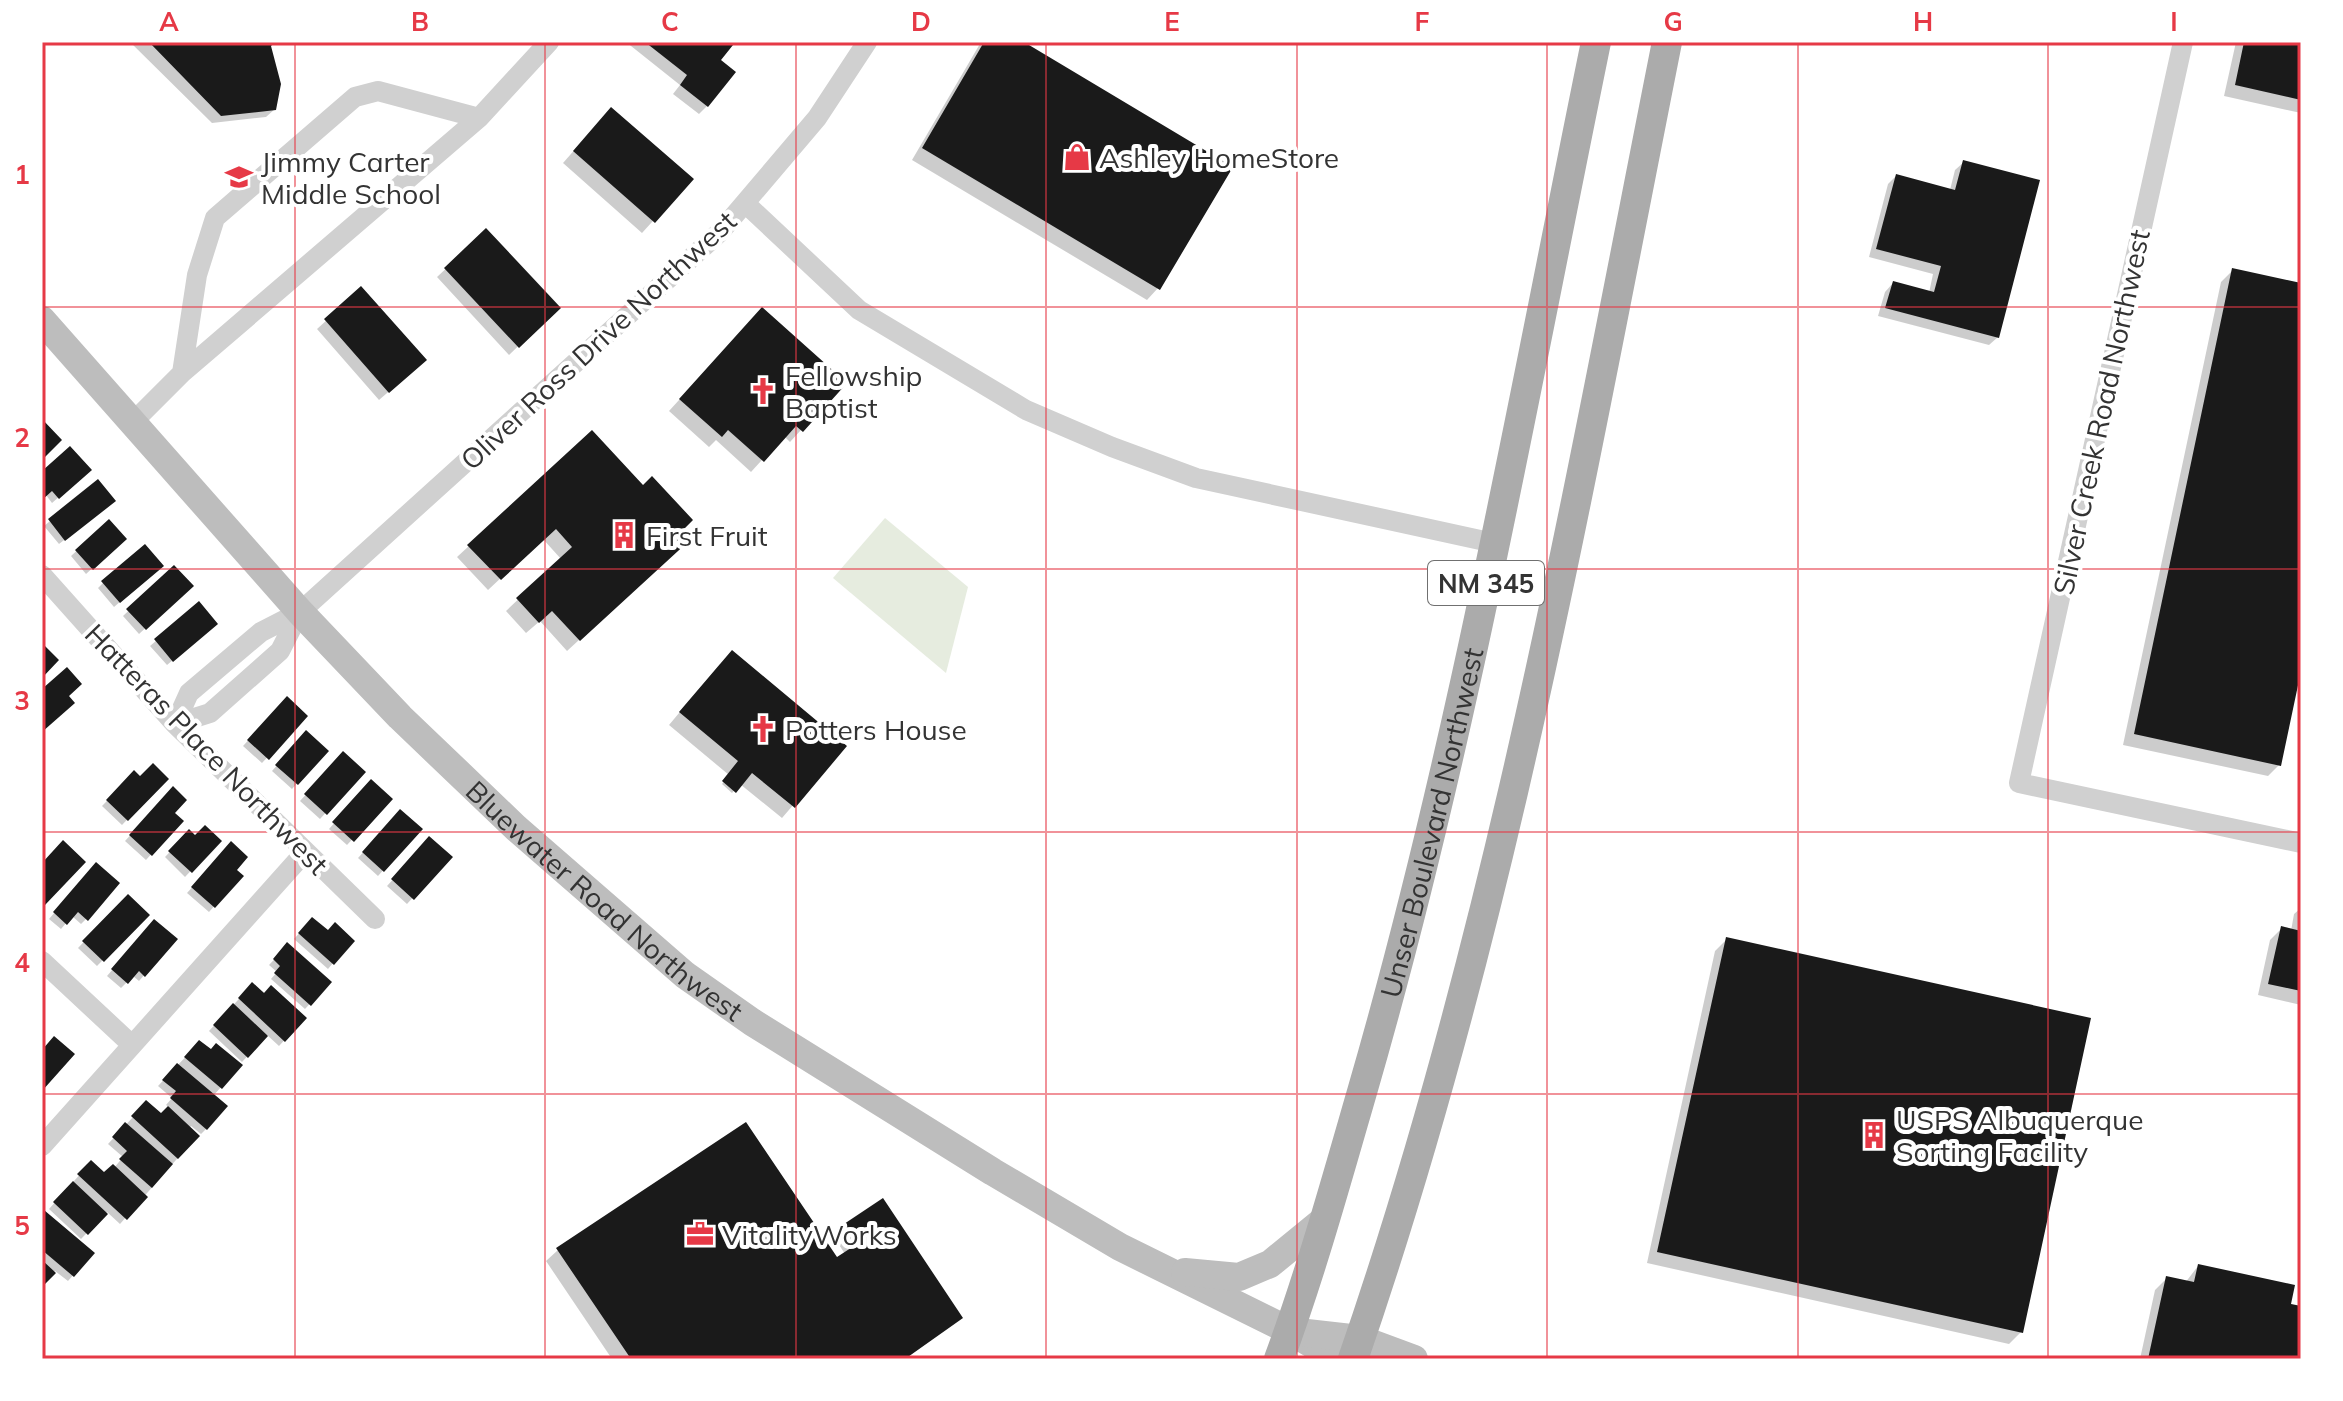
<svg xmlns="http://www.w3.org/2000/svg" width="2343" height="1401" font-family="Mulish,sans-serif">
  <style>
    .green { fill: #e6ecdf }
    .shadow { fill: #0003 }
    .building { fill: #1a1a1a }
    .lines { fill: none; stroke-linecap: round; stroke-linejoin: round }
    .street { stroke: #d0d0d0; stroke-width: 20 }
    .secondary { stroke: #bdbdbd; stroke-width: 28 }
    .primary { stroke: #ababab; stroke-width: 30 }
    .grid { fill: none; stroke: #e63946; stroke-width: 2; stroke-opacity: 0.55 }
    .labels { text-anchor: middle; dominant-baseline: central; stroke-width: 8; stroke-linejoin: round; paint-order: stroke }
    .shield { fill: #fff; stroke: #707070; stroke-width: 2 }
    .shield-label { font-size: 26px; font-weight: bold; fill: #333 }
    .poi-label { font-size: 28px; fill: #333; stroke: #fff; text-anchor: start }
    .street-label { font-size: 28px; fill: #333; stroke: #fff }
    .neatline { fill: none; stroke: #e63946; stroke-width: 3 }
    .grid-label { font-size: 26px; text-anchor: middle; font-weight: bold; fill: #e63946 }
  </style>
  <rect width="100%" height="100%" fill="#fff"/>
  <path class="green" d="M 885,518 L 968,587 L 946,673 L 833,578 Z"/>
  <path class="shadow" d="M 130,42 L 272,42 L 269,46 L 275,109 L 266,117 L 212,123 Z
    M 626,42 L 726,42 L 707,106 L 699,114 L 673,94 L 680,85 Z
    M 981,42 L 1020,42 L 1158,288 L 1147,300 L 912,160 Z
    M 2236,42 L 2301,42 L 2301,113 L 2224,96 Z
    M 600,121 L 691,179 L 642,233 L 563,163 Z
    M 1964,162 L 1998,337 L 1989,345 L 1878,316 L 1885,292 L 1893,283 L 1929,293 L 1933,274 L 1869,257 L 1888,184 L 1896,176 L 1950,190 L 1955,170 Z
    M 486,231 L 558,308 L 509,355 L 437,277 Z
    M 2233,270 L 2301,285 L 2301,662 L 2279,765 L 2268,776 L 2123,745 L 2221,282 Z
    M 361,289 L 416,368 L 379,400 L 317,329 Z
    M 751,321 L 844,383 L 790,442 L 784,436 L 751,472 L 716,440 L 709,447 L 669,411 Z
    M 592,433 L 679,531 L 676,551 L 567,651 L 540,621 L 526,633 L 506,611 L 561,559 L 543,539 L 488,590 L 457,557 Z
    M 42,474 L 84,475 L 52,503 L 46,495 L 42,498 Z
    M 98,482 L 108,506 L 59,544 L 44,526 Z
    M 108,522 L 124,539 L 86,574 L 71,556 Z
    M 174,568 L 191,586 L 139,634 L 123,616 Z
    M 156,571 L 114,607 L 98,588 L 103,583 Z
    M 199,604 L 210,629 L 167,665 L 150,646 Z
    M 720,664 L 844,746 L 782,818 L 740,784 L 732,793 L 722,784 L 729,775 L 669,725 Z
    M 287,699 L 306,716 L 262,763 L 243,746 Z
    M 306,733 L 326,751 L 292,789 L 272,771 Z
    M 343,754 L 363,772 L 320,819 L 300,801 Z
    M 134,773 L 140,779 L 166,779 L 122,825 L 102,806 Z
    M 371,782 L 390,799 L 347,845 L 329,829 Z
    M 173,789 L 173,813 L 181,821 L 146,860 L 125,841 Z
    M 400,812 L 420,829 L 378,876 L 358,858 Z
    M 189,832 L 195,838 L 219,841 L 185,877 L 165,857 Z
    M 430,839 L 450,857 L 407,904 L 387,886 Z
    M 63,843 L 83,862 L 42,905 L 42,865 Z
    M 231,844 L 235,870 L 241,876 L 209,912 L 187,893 Z
    M 91,870 L 86,919 L 81,924 L 72,916 L 61,929 L 49,919 Z
    M 128,896 L 147,915 L 97,966 L 78,948 Z
    M 2301,908 L 2301,1005 L 2258,995 L 2270,940 L 2281,929 L 2291,931 L 2294,914 Z
    M 312,919 L 327,933 L 333,963 L 328,969 L 294,939 Z
    M 149,927 L 175,940 L 139,981 L 133,976 L 121,988 L 107,976 Z
    M 1726,940 L 2021,1332 L 2009,1344 L 1647,1263 L 1715,951 Z
    M 288,945 L 330,982 L 305,1009 L 271,979 L 277,972 L 269,965 Z
    M 252,985 L 305,1018 L 279,1046 L 267,1035 L 242,1062 L 209,1031 Z
    M 194,1048 L 240,1066 L 213,1096 L 206,1129 L 201,1134 L 191,1126 L 189,1129 L 197,1136 L 120,1224 L 107,1212 L 81,1239 L 49,1209 L 91,1162 L 104,1175 L 114,1168 L 123,1157 L 108,1144 L 146,1103 L 161,1116 L 169,1107 L 166,1105 L 172,1098 L 158,1086 Z
    M 882,1201 L 961,1318 L 905,1359 L 612,1359 L 546,1261 L 558,1250 L 836,1260 L 845,1254 L 834,1237 Z
    M 44,1213 L 92,1254 L 68,1281 L 55,1271 L 42,1284 Z
    M 2198,1266 L 2301,1308 L 2301,1359 L 2140,1359 L 2155,1290 L 2167,1278 L 2185,1283 Z"/>
  <path class="building" d="M 149,42 L 275,42 L 271,46 L 281,84 L 276,110 L 221,116 Z
    M 645,42 L 729,42 L 733,45 L 721,60 L 736,72 L 708,107 L 680,85 L 687,75 Z
    M 984,42 L 1024,42 L 1233,167 L 1160,290 L 922,148 Z
    M 2244,42 L 2301,42 L 2301,100 L 2235,85 Z
    M 611,107 L 694,179 L 655,223 L 573,151 Z
    M 1963,160 L 2040,180 L 1999,338 L 1885,308 L 1893,281 L 1934,292 L 1941,266 L 1876,249 L 1896,174 L 1955,190 Z
    M 486,228 L 561,308 L 519,348 L 444,268 Z
    M 2232,268 L 2301,283 L 2301,671 L 2281,766 L 2134,734 Z
    M 361,286 L 427,360 L 389,393 L 324,319 Z
    M 762,307 L 847,383 L 803,432 L 796,426 L 764,462 L 728,430 L 722,437 L 679,399 Z
    M 42,419 L 62,440 L 42,460 Z
    M 592,430 L 643,485 L 652,476 L 693,520 L 682,531 L 690,540 L 580,641 L 552,611 L 539,623 L 516,598 L 572,547 L 556,529 L 501,580 L 467,545 Z
    M 70,446 L 92,470 L 59,499 L 52,491 L 42,500 L 42,471 Z
    M 98,479 L 116,501 L 65,541 L 48,519 Z
    M 109,519 L 127,539 L 93,570 L 75,550 Z
    M 145,544 L 164,566 L 120,603 L 101,581 Z
    M 174,565 L 194,586 L 146,630 L 126,609 Z
    M 199,601 L 218,624 L 173,662 L 154,639 Z
    M 44,645 L 59,660 L 42,678 L 42,647 Z
    M 732,650 L 847,746 L 795,808 L 752,773 L 736,793 L 722,781 L 738,761 L 679,712 Z
    M 67,667 L 82,684 L 69,696 L 75,703 L 42,732 L 42,689 Z
    M 287,696 L 308,716 L 269,760 L 247,740 Z
    M 306,730 L 329,751 L 298,785 L 275,765 Z
    M 343,751 L 366,772 L 327,815 L 304,794 Z
    M 153,763 L 169,779 L 128,821 L 106,800 L 134,770 L 140,776 Z
    M 371,779 L 393,799 L 354,842 L 332,822 Z
    M 173,786 L 187,800 L 175,813 L 184,821 L 152,856 L 129,835 Z
    M 400,809 L 423,829 L 384,872 L 362,852 Z
    M 205,825 L 222,841 L 192,873 L 168,851 L 189,829 L 195,835 Z
    M 429,836 L 453,857 L 414,900 L 391,879 Z
    M 63,840 L 86,862 L 45,905 L 42,863 Z
    M 231,841 L 248,857 L 237,870 L 244,876 L 215,908 L 191,887 Z
    M 96,862 L 120,883 L 88,921 L 78,912 L 67,925 L 53,912 Z
    M 128,894 L 150,915 L 104,962 L 82,941 Z
    M 312,917 L 328,930 L 335,922 L 355,941 L 334,965 L 298,933 Z
    M 154,919 L 178,939 L 145,977 L 139,971 L 128,984 L 111,969 Z
    M 2281,926 L 2301,931 L 2301,991 L 2268,984 Z
    M 1726,937 L 2091,1018 L 2023,1333 L 1657,1252 Z
    M 287,942 L 332,982 L 311,1006 L 274,973 L 280,966 L 273,959 Z
    M 252,982 L 264,993 L 271,985 L 307,1018 L 285,1042 L 238,998 Z
    M 233,1003 L 268,1036 L 248,1058 L 213,1025 Z
    M 54,1036 L 75,1054 L 42,1091 L 42,1050 Z
    M 199,1040 L 211,1049 L 216,1043 L 243,1065 L 222,1089 L 184,1057 Z
    M 177,1063 L 228,1106 L 207,1130 L 170,1098 L 176,1091 L 162,1080 Z
    M 146,1100 L 161,1113 L 168,1106 L 200,1136 L 178,1159 L 131,1116 Z
    M 125,1122 L 173,1164 L 152,1188 L 119,1159 L 127,1151 L 112,1137 Z
    M 746,1122 L 837,1257 L 857,1244 L 844,1224 L 883,1198 L 963,1318 L 905,1359 L 631,1359 L 556,1248 Z
    M 91,1160 L 104,1172 L 113,1164 L 148,1197 L 127,1220 L 77,1174 Z
    M 73,1181 L 108,1214 L 88,1235 L 53,1202 Z
    M 44,1210 L 95,1253 L 74,1277 L 42,1250 Z
    M 42,1260 L 56,1273 L 42,1287 Z
    M 2198,1264 L 2295,1285 L 2291,1304 L 2301,1306 L 2301,1359 L 2148,1359 L 2166,1276 L 2194,1282 Z"/>
  <g class="lines">
    <path class="street" d="M 2183,42 L 2019,783 L 2301,843
      M 746,204 L 859,310 L 1026,410 L 1112,447 L 1196,478 L 1494,543
      M 182,373 L 197,275 L 215,218 L 355,97 L 378,91 L 479,118
      M 134,421 L 182,373 L 479,118 L 549,42
      M 42,575 L 175,724 L 375,919
      M 175,724 L 189,693 L 261,632 L 300,612 L 721,231 L 817,118 L 867,42
      M 175,724 L 210,713 L 280,651 L 300,612
      M 42,961 L 132,1045
      M 42,1146 L 305,852"/>
    <g class="secondary">
      <path id="s1" d="M 42,320 L 300,612 L 400,717 L 516,828 L 685,975 L 752,1022 L 993,1172 L 1120,1247 L 1290,1331 L 1337,1359"/>
      <path d="M 1185,1272 L 1239,1277 L 1270,1264 L 1325,1219"/>
      <path d="M 1298,1332 L 1360,1339 L 1414,1359"/>
    </g>
    <g class="primary">
      <path id="s2" d="M 1279,1359 C 1311,1272 1336,1182 1362,1092 C 1462,748 1524,393 1596,42"/>
      <path d="M 1353,1359 C 1501,931 1579,485 1667,42"/>
    </g>
  </g>
  <path class="grid" d="M 295,42 L 295,1359M 545,42 L 545,1359M 796,42 L 796,1359M 1046,42 L 1046,1359M 1297,42 L 1297,1359M 1547,42 L 1547,1359M 1798,42 L 1798,1359M 2048,42 L 2048,1359M 42,307 L 2301,307M 42,569 L 2301,569M 42,832 L 2301,832M 42,1094 L 2301,1094"/>
  <defs>
    <g id="shop-bare" transform="scale(2.16)"><path d="M-5-2.5h2.3a2.7 3.5 0 0 1 5.4 0H5L5.5 6h-11ZM-1.5-2.5h3a1.5 2.3 0 0 0-3 0Z" fill="#e63946" stroke="#fff" stroke-width="2.5" paint-order="stroke"/></g>
    <g id="school-bare" transform="scale(2.16)"><path d="M0-5L7-2L0 1L-7-2ZM-4 1L0 2.5L4 1V4Q0 6-4 4Z" fill="#e63946" stroke="#fff" stroke-width="2.5" paint-order="stroke"/></g>
    <g id="church-bare" transform="scale(2.16)"><path d="M-1.2-6h2.4v3.5h3.3v2.4h-3.3V6h-2.4V-.1h-3.3v-2.4h3.3Z" fill="#e63946" stroke="#fff" stroke-width="2.5" paint-order="stroke"/></g>
    <g id="building-bare" transform="scale(2.16)"><path d="M-4-6H4V6H1V3H-1V6H-4ZM-2.5-4.3h1.7v1.8h-1.7ZM.8-4.3h1.7v1.8H.8ZM-2.5-1h1.7V.8h-1.7ZM.8-1h1.7V.8H.8Z" fill="#e63946" stroke="#fff" stroke-width="2.5" paint-order="stroke"/></g>
    <g id="office-bare" transform="scale(2.16)"><path d="M-6-3h4V-5.5h4V-3h4V5H-6ZM-1-4.5V-3h2v-1.5ZM-6 0V1H6V0Z" fill="#e63946" stroke="#fff" stroke-width="2.5" paint-order="stroke"/></g>
  </defs>
  <g fill-rule="evenodd">
    <use href="#shop-bare" x="1077" y="157"/>
    <use href="#school-bare" x="239" y="177"/>
    <use href="#church-bare" x="763" y="391"/>
    <use href="#building-bare" x="624" y="535"/>
    <use href="#church-bare" x="763" y="729"/>
    <use href="#building-bare" x="1874" y="1135"/>
    <use href="#office-bare" x="700" y="1234"/>
  </g>
  <g class="labels">
    <rect class="shield" x="1428" y="561" width="116" height="44" rx="6"/>
    <g class="shield-label">
      <text x="1486" y="583">NM 345</text>
    </g>
    <g class="poi-label">
      <text x="1099" y="157">Ashley HomeStore</text>
      <text x="261" y="161">Jimmy Carter<tspan x="261" dy="32">Middle School</tspan></text>
      <text x="785" y="375">Fellowship<tspan x="785" dy="32">Baptist</tspan></text>
      <text x="646" y="535">First Fruit</text>
      <text x="785" y="729">Potters House</text>
      <text x="1896" y="1119">USPS Albuquerque<tspan x="1896" dy="32">Sorting Facility</tspan></text>
      <text x="722" y="1234">VitalityWorks</text>
    </g>
    <g class="street-label">
      <text transform="translate(598 340) rotate(-43)">Oliver Ross Drive Northwest</text>
      <text transform="translate(2101 412) rotate(-78)">Silver Creek Road Northwest</text>
      <text transform="translate(207 749) rotate(46)">Hatteras Place Northwest</text>
      <text stroke="none"><textPath href="#s2" startOffset="558">Unser Boulevard Northwest</textPath></text>
      <text stroke="none"><textPath href="#s1" startOffset="810">Bluewater Road Northwest</textPath></text>
    </g>
  </g>
  <rect width="2343" height="1401" fill="none" stroke="#ffffff" stroke-width="88"/>
  <rect x="44" y="44" width="2255" height="1313" class="neatline"/>
  <g class="grid-label">
    <text x="169" y="31">A</text>
    <text x="420" y="31">B</text>
    <text x="670" y="31">C</text>
    <text x="921" y="31">D</text>
    <text x="1172" y="31">E</text>
    <text x="1422" y="31">F</text>
    <text x="1673" y="31">G</text>
    <text x="1923" y="31">H</text>
    <text x="2174" y="31">I</text>
    <text x="22" y="184">1</text>
    <text x="22" y="447">2</text>
    <text x="22" y="710">3</text>
    <text x="22" y="972">4</text>
    <text x="22" y="1235">5</text>
  </g>
</svg>
